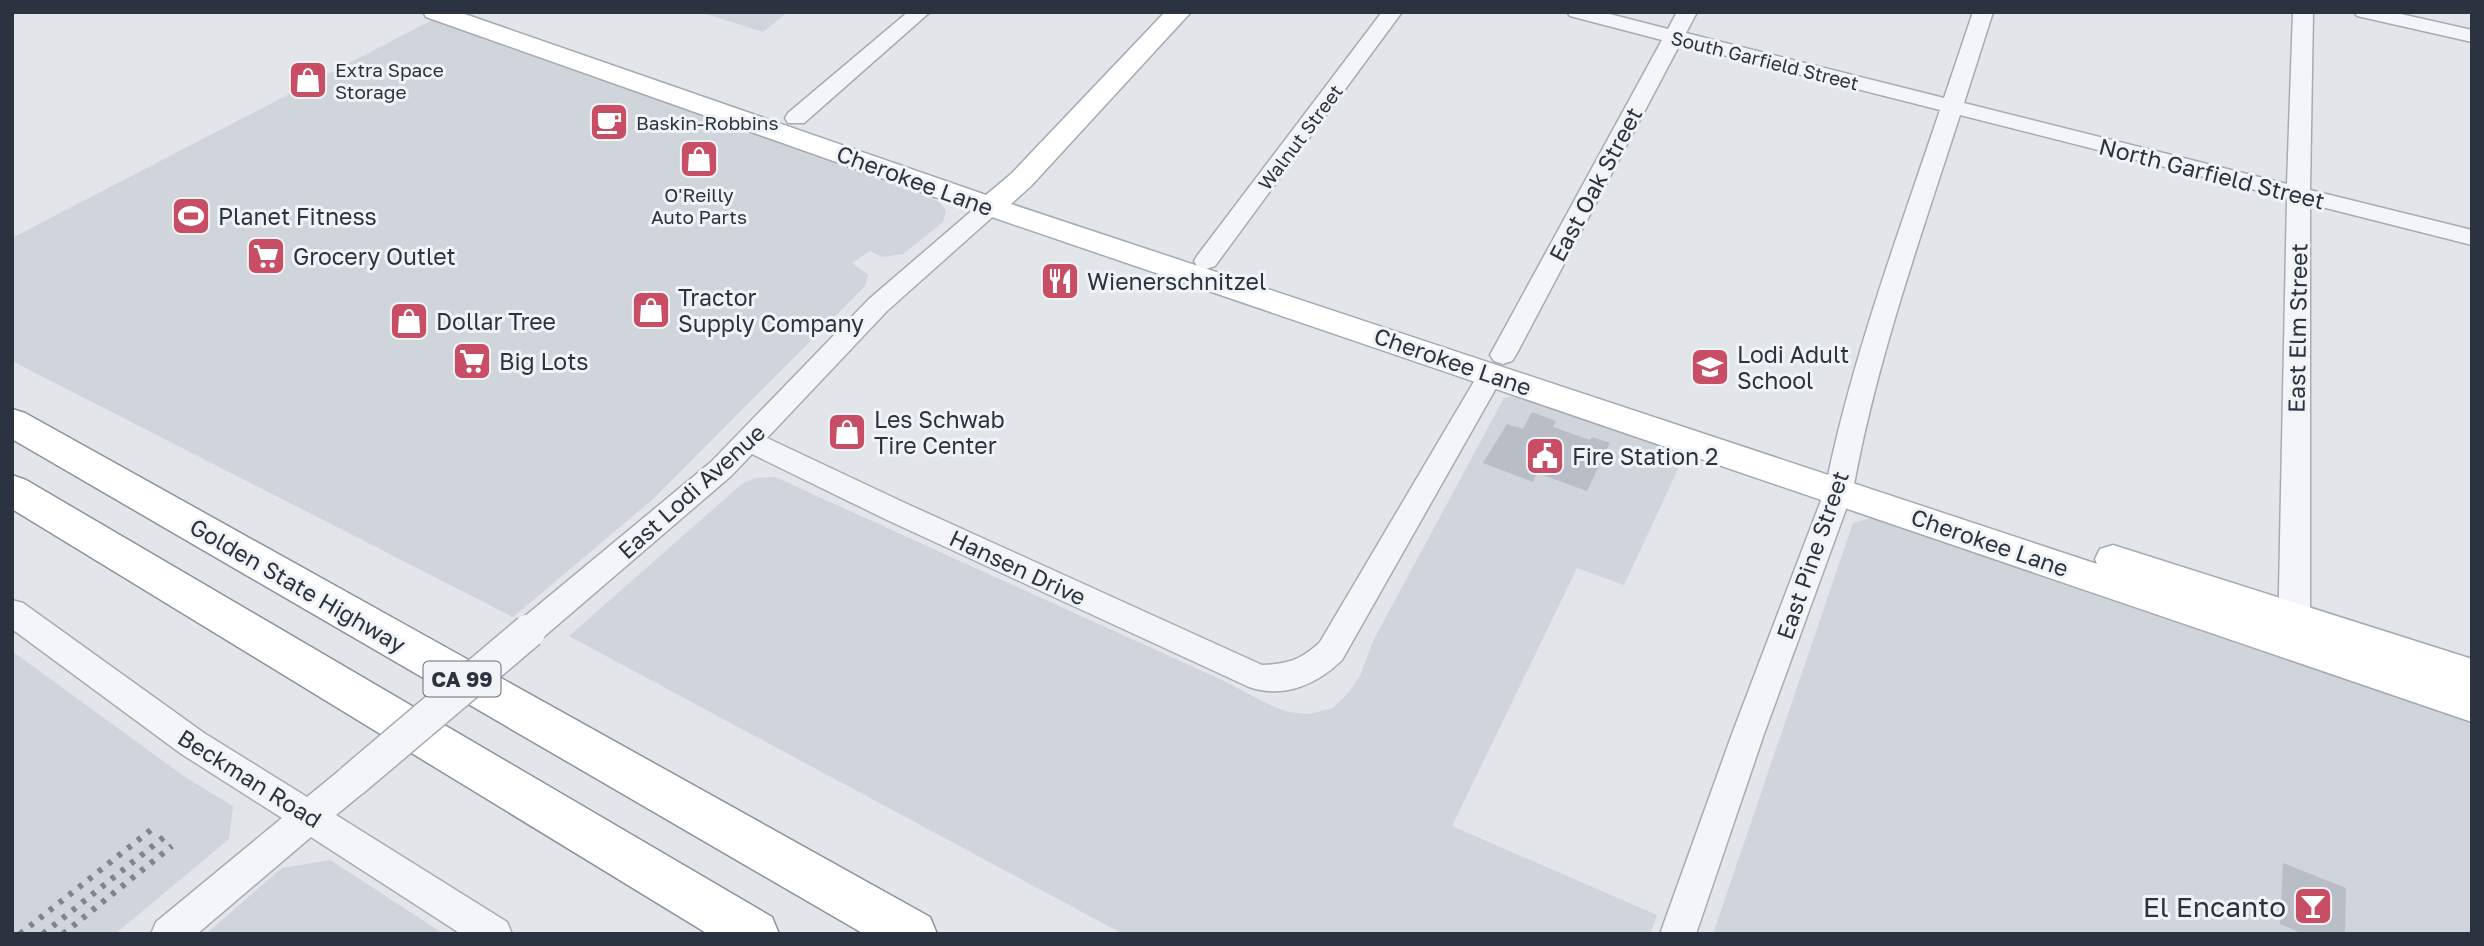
<svg xmlns="http://www.w3.org/2000/svg" width="2484" height="946" font-family="'Golos Text',sans-serif">
  <style>
    .built { fill: #d0d4db }
    .building { fill: #b9bec6 }
    .lines { fill: none; stroke-linecap: round; stroke-linejoin: round }
    .minor-casing { stroke: #a7acb3; stroke-width: 3 }
    .major-casing { stroke: #a2aab4; stroke-width: 3 }
    .highway-casing { stroke: #8a939f; stroke-width: 3 }
    .minor { fill: #f4f5f8; fill-rule: evenodd }
    .major { fill: #fff; fill-rule: evenodd }
    .highway { fill: #fff; fill-rule: evenodd }
    .rail { stroke: #7c8592; stroke-width: 6; stroke-dasharray: 4.5 8; stroke-linecap: butt }
    .minor-bridge-casing { stroke: #a7acb3; stroke-width: 36; stroke-linecap: butt }
    .minor-bridge { stroke: #f4f5f8; stroke-width: 33 }
    .labels { text-anchor: middle; dominant-baseline: central; stroke-width: 6; stroke-linejoin: round; paint-order: stroke }
    .far-street-label { font-size: 19px; fill: #2b3340; stroke: #f1f4f7 }
    .far-poi-label { font-size: 19px; fill: #2b3340; stroke: #f1f4f7; text-anchor: start }
    .shield { fill: #f1f4f7; stroke: #666d77; stroke-width: 2 }
    .shield-label { font-size: 21px; font-weight: bold; fill: #2b3340 }
    .street-label { font-size: 23px; fill: #2b3340; stroke: #f1f4f7 }
    .poi-label { font-size: 23px; fill: #2b3340; stroke: #f1f4f7; text-anchor: start }
    .near-poi-label { font-size: 28px; fill: #2b3340; stroke: #f1f4f7; text-anchor: end }
  </style>
  <rect width="100%" height="100%" fill="#e2e5e9"/>
  <path class="built" d="M 700,12 L 788,12 L 763,32 Z
    M 434,19 L 938,201 L 946,210 L 943,222 L 903,254 L 882,257 L 870,251 L 852,263 L 868,275 L 865,286 L 652,500 L 513,617 L 12,361 L 12,238 Z
    M 1514,396 L 1685,454 L 1624,585 L 1577,568 L 1452,826 L 1657,915 L 1650,934 L 1123,934 L 569,636 L 743,483 L 756,478 L 775,477 L 1224,681 L 1270,705 L 1288,712 L 1310,714 L 1333,708 L 1350,691 L 1360,676 L 1373,641 L 1504,398 Z
    M 1874,517 L 2472,718 L 2472,934 L 1713,934 L 1853,523 Z
    M 12,651 L 185,777 L 233,806 L 229,839 L 115,934 L 12,934 Z
    M 330,860 L 444,934 L 206,934 L 282,868 Z"/>
  <path class="building" d="M 1532,412 L 1556,421 L 1553,427 L 1590,440 L 1592,437 L 1610,443 L 1587,491 L 1537,473 L 1533,482 L 1483,463 L 1507,424 L 1523,429 Z
    M 2283,863 L 2346,888 L 2345,934 L 2303,934 L 2280,924 Z"/>
  <g class="lines">
    <g class="minor-casing">
      <path id="minor" d="M 908,12 L 930,12 L 804,123 L 788,123 L 785,118 L 788,113 Z
        M 1382,12 L 1402,12 L 1215,266 L 1206,269 L 1197,266 L 1194,261 L 1197,256 Z
        M 1567,12 L 1602,12 L 1668,29 L 1677,12 L 1697,12 L 1686,33 L 1944,98 L 1973,12 L 1993,12 L 1964,103 L 2287,184 L 2293,12 L 2313,12 L 2310,190 L 2472,230 L 2472,245 L 2310,204 L 2310,639 L 2305,648 L 2294,652 L 2283,648 L 2278,639 L 2287,198 L 1960,115 C 1920,239 1876,362 1853,490 L 1764,734 L 1696,934 L 1660,934 L 1732,734 L 1825,490 C 1851,360 1898,235 1940,110 L 1680,44 L 1516,355 L 1512,361 L 1503,364 L 1494,361 L 1490,355 L 1662,40 L 1570,16 Z
        M 2354,12 L 2392,12 L 2472,30 L 2472,42 L 2357,16 Z
        M 990,200 L 998,202 L 1002,207 L 998,212 L 887,311 L 767,438 L 905,503 L 1262,665 C 1288,664 1301,660 1320,642 L 1482,368 L 1491,365 L 1500,368 L 1504,374 L 1342,660 C 1318,684 1283,699 1249,687 L 885,519 L 752,454 L 731,476 L 540,640 L 529,644 L 518,640 L 514,631 L 518,622 L 711,462 L 869,299 L 982,202 Z
        M 12,600 L 23,603 L 204,733 L 307,797 L 340,770 L 352,766 L 364,770 L 369,781 L 364,792 L 336,815 L 507,922 L 512,934 L 461,934 L 311,837 L 197,934 L 151,934 L 156,922 L 282,818 L 180,753 L 12,629 Z"/>
    </g>
    <g class="major-casing">
      <path id="major" d="M 423,12 L 459,12 L 986,195 L 1011,174 L 1165,12 L 1191,12 L 1031,186 L 1011,204 L 2097,564 L 2095,559 L 2100,549 L 2113,545 L 2472,659 L 2472,722 L 980,213 L 426,17 Z"/>
    </g>
    <g class="highway-casing">
      <path id="highway" d="M 12,409 L 25,413 L 930,917 L 937,934 L 864,934 L 12,439 Z
        M 12,475 L 26,480 L 772,917 L 779,934 L 708,934 L 12,509 Z"/>
    </g>
    <use href="#minor" class="minor"/>
    <use href="#major" class="major"/>
    <use href="#highway" class="highway"/>
    <path class="rail" d="M 20,934 L 152,829
      M 43,934 L 164,837
      M 63,934 L 172,846"/>
    <g class="minor-bridge-casing">
      <path id="minor-bridge" d="M 352,781 L 529,631"/>
    </g>
    <use href="#minor-bridge" class="minor-bridge"/>
  </g>
  <defs>
    <g id="shop-square" transform="scale(2.0125)"><rect x="-9" y="-9" width="18" height="18" rx="4" fill="#c74e64" stroke="#f1f4f7"/><path d="M-5-2.5h2.3a2.7 3.5 0 0 1 5.4 0H5L5.5 6h-11ZM-1.5-2.5h3a1.5 2.3 0 0 0-3 0Z" fill="#fff"/></g>
    <g id="cafe-square" transform="scale(2.0125)"><rect x="-9" y="-9" width="18" height="18" rx="4" fill="#c74e64" stroke="#f1f4f7"/><path d="M-5.5-4.5H6V0H3Q3 3.5 0 3.5H-2.5Q-5.5 3.5-5.5 0ZM3-3.2v2h1.7v-2ZM-6 4.5H4V6H-6Z" fill="#fff"/></g>
    <g id="stadium-square" transform="scale(2.0125)"><rect x="-9" y="-9" width="18" height="18" rx="4" fill="#c74e64" stroke="#f1f4f7"/><path d="M0-5a6.5 5 0 1 0 0 10a6.5 5 0 1 0 0-10ZM-3.5-1.8h7v3.6h-7Z" fill="#fff"/></g>
    <g id="supermarket-square" transform="scale(2.0125)"><rect x="-9" y="-9" width="18" height="18" rx="4" fill="#c74e64" stroke="#f1f4f7"/><path d="M-6-5.5h2.5l.6 2H6L4.5 2H-2.5L-4.4-4H-6ZM-1.5 3.2a1.3 1.3 0 1 0 .1 0ZM3 3.2a1.3 1.3 0 1 0 .1 0Z" fill="#fff"/></g>
    <g id="restaurant-square" transform="scale(2.0125)"><rect x="-9" y="-9" width="18" height="18" rx="4" fill="#c74e64" stroke="#f1f4f7"/><path d="M-5-6h1v4h1v-4h1v4h1v-4h1v5L-1.5 .5V6h-2V.5L-5-1ZM5-6V6H3V1.5H1.5Q1.5-4 5-6Z" fill="#fff"/></g>
    <g id="school-square" transform="scale(2.0125)"><rect x="-9" y="-9" width="18" height="18" rx="4" fill="#c74e64" stroke="#f1f4f7"/><path d="M0-5L7-2L0 1L-7-2ZM-4 1L0 2.5L4 1V4Q0 6-4 4Z" fill="#fff"/></g>
    <g id="civic-square" transform="scale(2.0125)"><rect x="-9" y="-9" width="18" height="18" rx="4" fill="#c74e64" stroke="#f1f4f7"/><path d="M-.6-6.5H3V-4.5H.6V-3L4-1V1h2V6H-6V1h2V-1L-.6-3ZM-1.2 2.5V6h2.4V2.5Z" fill="#fff"/></g>
    <g id="bar-square" transform="scale(2.0125)"><rect x="-9" y="-9" width="18" height="18" rx="4" fill="#c74e64" stroke="#f1f4f7"/><path d="M-6-5H6L.8 .8V4.5H3.5V6h-7V4.5H-.8V.8Z" fill="#fff"/></g>
  </defs>
  <g fill-rule="evenodd">
    <use href="#shop-square" x="308" y="80"/>
    <use href="#cafe-square" x="609" y="122"/>
    <use href="#shop-square" x="699" y="159"/>
    <use href="#stadium-square" x="191" y="216"/>
    <use href="#supermarket-square" x="266" y="256"/>
    <use href="#restaurant-square" x="1060" y="281"/>
    <use href="#shop-square" x="651" y="310"/>
    <use href="#shop-square" x="409" y="321"/>
    <use href="#supermarket-square" x="472" y="361"/>
    <use href="#school-square" x="1710" y="367"/>
    <use href="#shop-square" x="847" y="432"/>
    <use href="#civic-square" x="1545" y="456"/>
    <use href="#bar-square" x="2313" y="906"/>
  </g>
  <g class="labels">
    <g class="far-street-label">
      <text transform="translate(1765 60) rotate(14)">South Garfield Street</text>
      <text transform="translate(1300 137) rotate(-53)">Walnut Street</text>
    </g>
    <g class="far-poi-label">
      <text x="335" y="69">Extra Space<tspan x="335" dy="22">Storage</tspan></text>
      <text x="636" y="122">Baskin-Robbins</text>
      <text x="699" y="194" text-anchor="middle">O'Reilly<tspan x="699" dy="22">Auto Parts</tspan></text>
    </g>
    <rect class="shield" x="423.5" y="661.5" width="77" height="35" rx="5"/>
    <g class="shield-label">
      <text x="462" y="679">CA 99</text>
    </g>
    <g class="street-label">
      <text transform="translate(2212 173) rotate(14)">North Garfield Street</text>
      <text transform="translate(915 180) rotate(20)">Cherokee Lane</text>
      <text transform="translate(1595 184) rotate(-62)">East Oak Street</text>
      <text transform="translate(2297 328) rotate(-89)">East Elm Street</text>
      <text transform="translate(1453 361) rotate(19)">Cherokee Lane</text>
      <text transform="translate(691 491) rotate(-42)">East Lodi Avenue</text>
      <text transform="translate(1990 542) rotate(19)">Cherokee Lane</text>
      <text transform="translate(1812 555) rotate(-71)">East Pine Street</text>
      <text transform="translate(1018 567) rotate(25)">Hansen Drive</text>
      <text transform="translate(298 585) rotate(30)">Golden State Highway</text>
      <text transform="translate(250 778) rotate(32)">Beckman Road</text>
    </g>
    <g class="poi-label">
      <text x="218" y="216">Planet Fitness</text>
      <text x="293" y="256">Grocery Outlet</text>
      <text x="1087" y="281">Wienerschnitzel</text>
      <text x="678" y="297">Tractor<tspan x="678" dy="26">Supply Company</tspan></text>
      <text x="436" y="321">Dollar Tree</text>
      <text x="1737" y="354">Lodi Adult<tspan x="1737" dy="26">School</tspan></text>
      <text x="499" y="361">Big Lots</text>
      <text x="874" y="419">Les Schwab<tspan x="874" dy="26">Tire Center</tspan></text>
      <text x="1572" y="456">Fire Station 2</text>
    </g>
    <g class="near-poi-label">
      <text x="2286" y="906">El Encanto</text>
    </g>
  </g>
  <rect width="2484" height="946" fill="none" stroke="#2b3340" stroke-width="28"/>
</svg>
